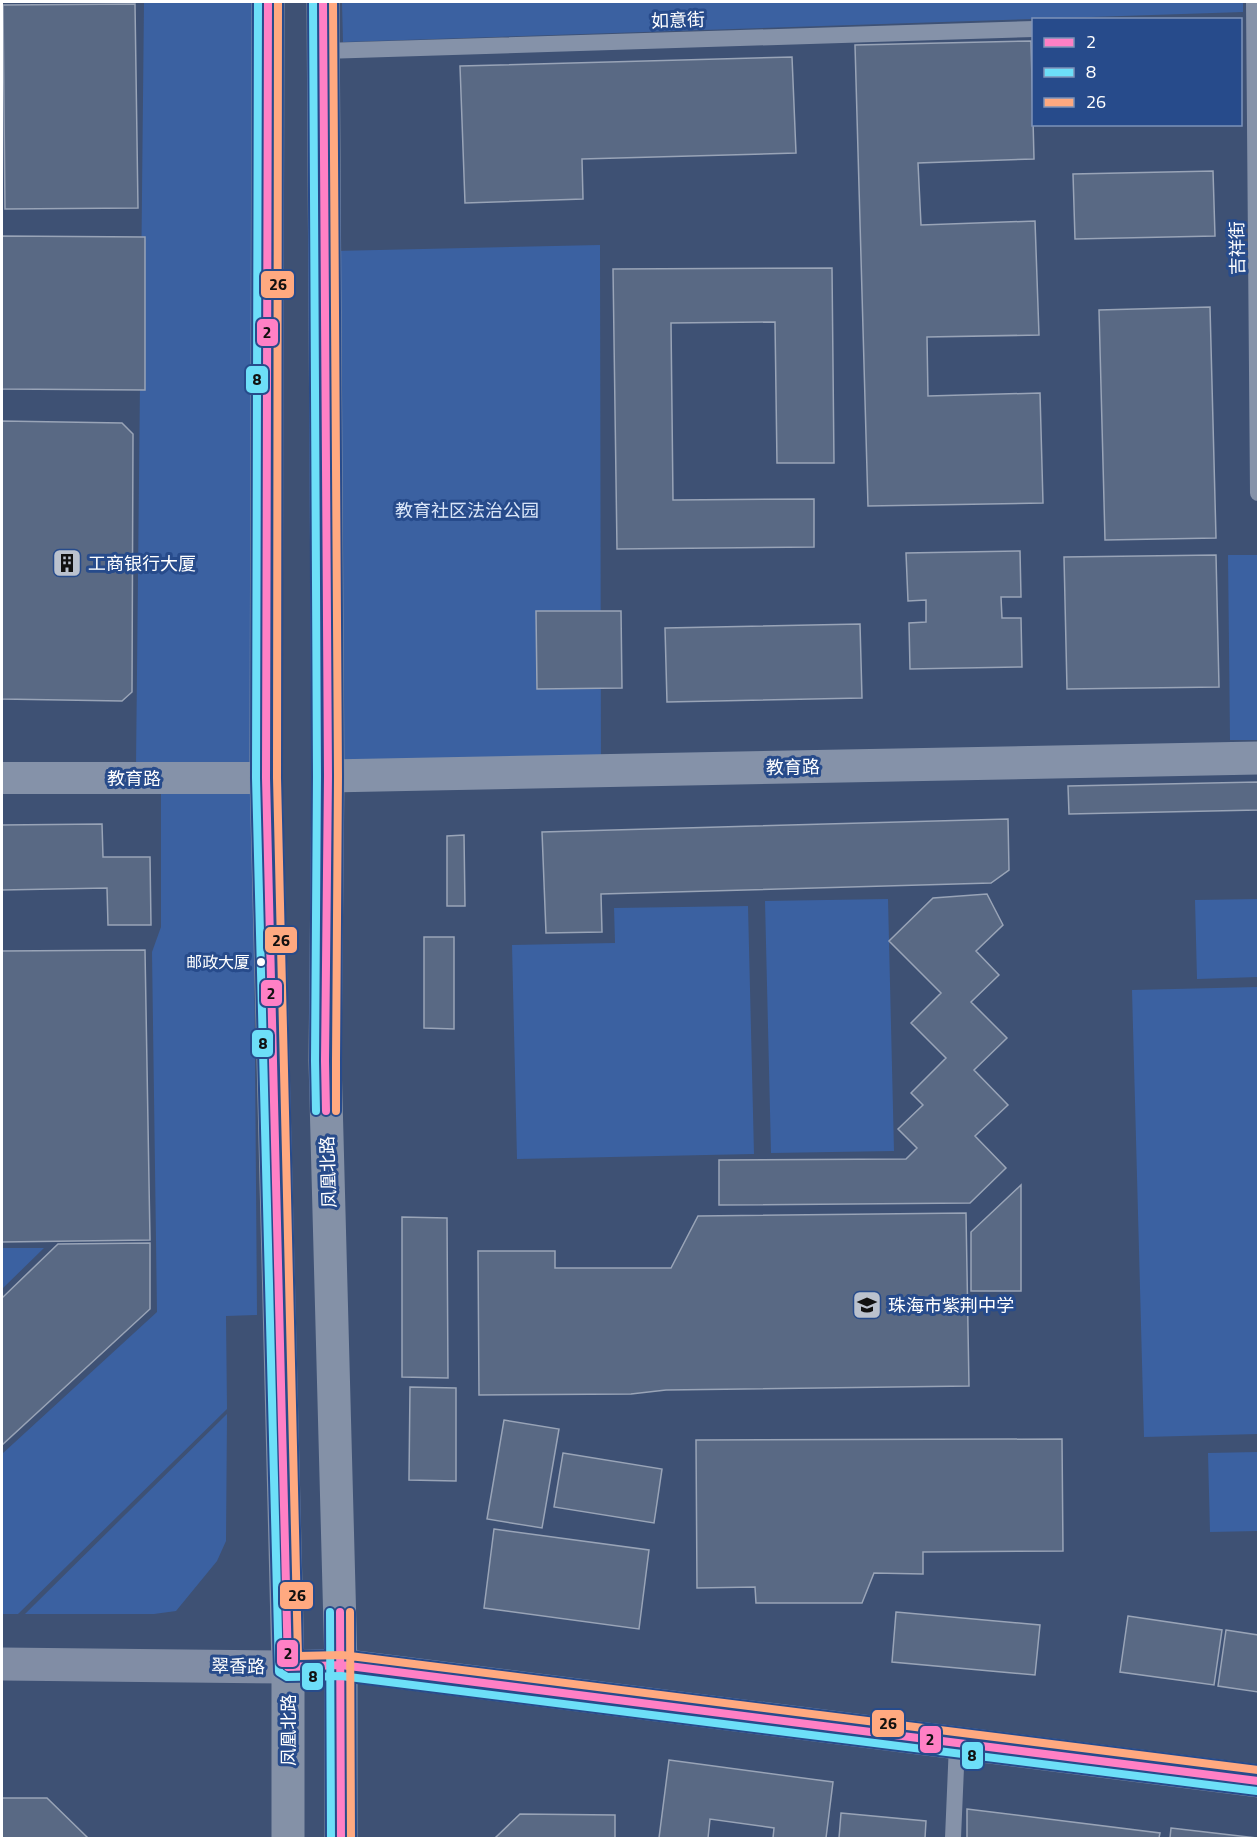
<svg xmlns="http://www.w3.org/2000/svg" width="1260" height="1840" font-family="'Titillium Web','Noto Sans SC',sans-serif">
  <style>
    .green { fill: #3b61a1 }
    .building { fill: #596984; stroke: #99a4b7; stroke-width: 1.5 }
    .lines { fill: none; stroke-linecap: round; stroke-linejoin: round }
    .service { stroke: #8592a9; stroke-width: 16 }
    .minor { stroke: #8592a9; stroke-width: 32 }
    .tertiary { stroke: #8592a9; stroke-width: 33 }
    .secondary { stroke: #818da5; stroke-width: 33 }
    .primary { stroke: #8491a7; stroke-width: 33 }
    .bus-1-casing { stroke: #274b8b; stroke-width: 12 }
    .bus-2-casing { stroke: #274b8b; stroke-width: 12 }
    .bus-3-casing { stroke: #274b8b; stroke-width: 12 }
    .bus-1 { stroke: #ff80c5; stroke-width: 8 }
    .bus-2 { stroke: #6ddff8; stroke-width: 8 }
    .bus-3 { stroke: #ffa980; stroke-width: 8 }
    .bus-dot { fill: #fff; stroke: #274b8b; stroke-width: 2 }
    .labels { text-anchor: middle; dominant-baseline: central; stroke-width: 6; stroke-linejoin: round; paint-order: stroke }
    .bus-label { font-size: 16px; fill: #fff; stroke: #274b8b; text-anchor: end }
    .street-label { font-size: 18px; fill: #fff; stroke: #274b8b }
    .park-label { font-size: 18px; fill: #d9e5f8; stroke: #274b8b }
    .poi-label { font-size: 18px; fill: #fff; stroke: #274b8b; text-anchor: start }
    .line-badge { stroke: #274b8b; stroke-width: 2 }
    .pale-badge-label { font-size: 16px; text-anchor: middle; font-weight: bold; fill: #111 }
  </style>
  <rect width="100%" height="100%" fill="#3e5174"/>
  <path class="green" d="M 144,2 L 259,2 L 255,766 L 136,767 Z
    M 342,2 L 1243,2 L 1243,12 L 343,42 Z
    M 600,245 L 601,768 L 334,773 L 334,251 Z
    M 1228,555 L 1258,555 L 1258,740 L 1230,740 Z
    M 161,790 L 253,790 L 257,1315 L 226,1316 L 227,1409 L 18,1614 L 2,1614 L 2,1454 L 157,1312 L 152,952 L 161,927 Z
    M 888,899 L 894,1151 L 771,1153 L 765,901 Z
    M 1258,899 L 1258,977 L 1197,979 L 1195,900 Z
    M 748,906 L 754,1154 L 517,1159 L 512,945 L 615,943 L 614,908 Z
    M 1258,987 L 1258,1434 L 1144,1437 L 1132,990 Z
    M 2,1248 L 44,1248 L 2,1289 Z
    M 227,1414 L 226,1541 L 217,1561 L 176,1611 L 154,1614 L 25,1614 Z
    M 1258,1452 L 1258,1531 L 1210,1532 L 1208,1453 Z"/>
  <path class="building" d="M 135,4 L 138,208 L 5,209 L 3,5 Z
    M 1031,41 L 1034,159 L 918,163 L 921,225 L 1035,221 L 1039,335 L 927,337 L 928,396 L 1040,393 L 1043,503 L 868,506 L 855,45 Z
    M 792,57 L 796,153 L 582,159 L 583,199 L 465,203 L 460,66 Z
    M 1213,171 L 1215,236 L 1075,239 L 1073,174 Z
    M 2,236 L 145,237 L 145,390 L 2,389 Z
    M 832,268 L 834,463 L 777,463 L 775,322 L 671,323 L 673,500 L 814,499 L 814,547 L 617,549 L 613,269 Z
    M 1210,307 L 1216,538 L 1105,540 L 1099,310 Z
    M 2,421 L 122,423 L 133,434 L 132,692 L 122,701 L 2,699 Z
    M 1020,551 L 1021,597 L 1001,597 L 1002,618 L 1021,618 L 1022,667 L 910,669 L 909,623 L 926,622 L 926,600 L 908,601 L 906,553 Z
    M 1216,555 L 1219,687 L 1067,689 L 1064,557 Z
    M 536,611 L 621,611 L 622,688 L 537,689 Z
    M 860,624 L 862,698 L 667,702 L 665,628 Z
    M 1258,782 L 1258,810 L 1069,814 L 1068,786 Z
    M 1008,819 L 1009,870 L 991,883 L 601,894 L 602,932 L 546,933 L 542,832 Z
    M 102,824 L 103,857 L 150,857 L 151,925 L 108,925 L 107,888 L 2,890 L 2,825 Z
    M 464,835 L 465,906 L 447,906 L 447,836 Z
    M 987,894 L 1003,925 L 976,951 L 999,975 L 971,1002 L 1007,1038 L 974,1070 L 1008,1105 L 975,1136 L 1006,1168 L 970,1203 L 719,1205 L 719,1160 L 906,1159 L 917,1148 L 898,1129 L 923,1105 L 911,1093 L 946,1058 L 911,1023 L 941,993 L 889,941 L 933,898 Z
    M 424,937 L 454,937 L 454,1029 L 424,1028 Z
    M 145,950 L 150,1240 L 2,1242 L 2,951 Z
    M 1021,1185 L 1021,1291 L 971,1291 L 971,1232 Z
    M 966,1213 L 969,1386 L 666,1390 L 631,1394 L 479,1395 L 478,1251 L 555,1251 L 555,1268 L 671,1268 L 698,1216 Z
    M 402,1217 L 447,1218 L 448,1378 L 402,1377 Z
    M 150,1243 L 150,1309 L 2,1445 L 2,1298 L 58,1244 Z
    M 410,1387 L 456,1388 L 456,1481 L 409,1480 Z
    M 504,1420 L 559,1429 L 542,1528 L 487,1519 Z
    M 1062,1439 L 1063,1551 L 923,1552 L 923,1574 L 874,1573 L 862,1603 L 756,1603 L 755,1587 L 697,1588 L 696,1440 Z
    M 563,1453 L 662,1469 L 654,1523 L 554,1507 Z
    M 494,1529 L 649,1550 L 639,1629 L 484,1608 Z
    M 896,1612 L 1040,1625 L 1035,1675 L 892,1662 Z
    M 1128,1616 L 1222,1630 L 1214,1685 L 1120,1672 Z
    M 1226,1630 L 1258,1635 L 1258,1692 L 1218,1686 Z
    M 669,1760 L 833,1782 L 826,1838 L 773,1838 L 774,1828 L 710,1819 L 708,1838 L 659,1838 Z
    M 2,1798 L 47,1798 L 88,1838 L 2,1838 Z
    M 967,1809 L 1160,1833 L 1159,1838 L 967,1838 Z
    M 841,1813 L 926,1821 L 925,1838 L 839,1838 Z
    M 520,1814 L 615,1815 L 615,1838 L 495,1838 Z
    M 1171,1828 L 1257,1838 L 1170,1838 Z"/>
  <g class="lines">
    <path class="service" d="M 1254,2 L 1258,493
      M 323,51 L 1034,29
      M 953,1838 L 957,1744"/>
    <path class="minor" d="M 2,778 L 266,778"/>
    <path class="tertiary" d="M 328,776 L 1258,758"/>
    <path class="secondary" d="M 2,1664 L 288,1667 L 341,1665 L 1258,1781"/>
    <path class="primary" d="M 268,2 L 266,778 L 288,1667 L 288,1838
      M 323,2 L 328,776 L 325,1061 L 341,1665 L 341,1838"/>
    <g class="bus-1-casing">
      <path id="bus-1" d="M 268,2 L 266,778 L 288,1667 L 341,1665 L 1258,1781
        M 323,2 L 328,776 L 325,1061 L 326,1111
        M 340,1612 L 341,1838"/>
    </g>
    <g class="bus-2-casing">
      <path id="bus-2" d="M 258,2 L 256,778 L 279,1672 L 287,1677 L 341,1676 L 1257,1791
        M 313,2 L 317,776 L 315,1061 L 316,1111
        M 330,1612 L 331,1838"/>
    </g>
    <g class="bus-3-casing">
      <path id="bus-3" d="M 278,2 L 277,778 L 298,1656 L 342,1655 L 1258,1770
        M 333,2 L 338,776 L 336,1061 L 336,1111
        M 350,1612 L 351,1838"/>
    </g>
    <use href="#bus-1" class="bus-1"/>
    <use href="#bus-2" class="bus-2"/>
    <use href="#bus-3" class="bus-3"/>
  </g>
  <defs>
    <g id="building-square" transform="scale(1.5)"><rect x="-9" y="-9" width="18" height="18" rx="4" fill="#bbc2ce" stroke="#274b8b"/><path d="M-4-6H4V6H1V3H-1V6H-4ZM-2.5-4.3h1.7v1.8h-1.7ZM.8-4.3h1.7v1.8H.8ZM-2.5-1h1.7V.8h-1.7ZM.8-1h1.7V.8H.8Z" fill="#111"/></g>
    <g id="school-square" transform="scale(1.5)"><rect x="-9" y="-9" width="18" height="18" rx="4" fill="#bbc2ce" stroke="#274b8b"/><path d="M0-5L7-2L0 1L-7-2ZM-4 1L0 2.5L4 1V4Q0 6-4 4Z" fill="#111"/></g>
  </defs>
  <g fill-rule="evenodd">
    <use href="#building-square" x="67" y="563"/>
    <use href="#school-square" x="867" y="1305"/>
  </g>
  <circle class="bus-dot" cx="261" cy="962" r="5"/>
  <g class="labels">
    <g class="bus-label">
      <text x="250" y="962">邮政大厦</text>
    </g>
    <g class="street-label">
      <text transform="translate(678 20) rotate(-2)">如意街</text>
      <text transform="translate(1237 248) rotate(-91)">吉祥街</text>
      <text transform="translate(793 767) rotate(-1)">教育路</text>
      <text x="134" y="778">教育路</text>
      <text transform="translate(328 1172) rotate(-92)">凤凰北路</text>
      <text transform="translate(238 1666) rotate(1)">翠香路</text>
      <text transform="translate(288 1730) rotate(-90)">凤凰北路</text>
    </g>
    <g class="park-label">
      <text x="467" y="510">教育社区法治公园</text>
    </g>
    <g class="poi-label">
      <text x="88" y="563">工商银行大厦</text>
      <text x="888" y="1305">珠海市紫荆中学</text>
    </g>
  </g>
  <g class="line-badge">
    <rect x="260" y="270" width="35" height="29" rx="6" fill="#ffa980"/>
    <rect x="256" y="318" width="23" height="29" rx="6" fill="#ff80c5"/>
    <rect x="245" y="365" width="24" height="29" rx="6" fill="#6ddff8"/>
    <rect x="264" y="926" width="34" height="28" rx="6" fill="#ffa980"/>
    <rect x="260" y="979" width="23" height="28" rx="6" fill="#ff80c5"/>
    <rect x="251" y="1029" width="23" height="29" rx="6" fill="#6ddff8"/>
    <rect x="279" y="1581" width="35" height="29" rx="6" fill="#ffa980"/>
    <rect x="276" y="1639" width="23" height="29" rx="6" fill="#ff80c5"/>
    <rect x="301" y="1662" width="23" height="29" rx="6" fill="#6ddff8"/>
    <rect x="871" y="1709" width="34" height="29" rx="6" fill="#ffa980"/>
    <rect x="919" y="1725" width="23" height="29" rx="6" fill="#ff80c5"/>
    <rect x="961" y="1741" width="23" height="29" rx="6" fill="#6ddff8"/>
  </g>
  <g class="pale-badge-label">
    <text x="278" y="290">26</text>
    <text x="267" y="338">2</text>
    <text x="257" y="385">8</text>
    <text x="281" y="946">26</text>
    <text x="271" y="999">2</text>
    <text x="263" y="1049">8</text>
    <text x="297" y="1601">26</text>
    <text x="288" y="1659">2</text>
    <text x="313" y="1682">8</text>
    <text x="888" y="1729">26</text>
    <text x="930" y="1745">2</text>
    <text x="972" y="1761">8</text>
  </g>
  <rect width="1260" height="1840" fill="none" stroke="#ffffff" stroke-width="6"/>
  <rect x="1032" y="18" width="210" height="108" fill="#274b8b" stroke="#7d93b9" stroke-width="1.5"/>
  <rect x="1044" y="38" width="30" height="9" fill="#ff80c5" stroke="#7d93b9" stroke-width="1.5"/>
  <text x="1086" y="48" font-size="18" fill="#ffffff">2</text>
  <rect x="1044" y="68" width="30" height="9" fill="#6ddff8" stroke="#7d93b9" stroke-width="1.5"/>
  <text x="1086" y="78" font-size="18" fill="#ffffff">8</text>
  <rect x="1044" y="98" width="30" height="9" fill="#ffa980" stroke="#7d93b9" stroke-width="1.5"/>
  <text x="1086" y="108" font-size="18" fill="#ffffff">26</text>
</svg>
